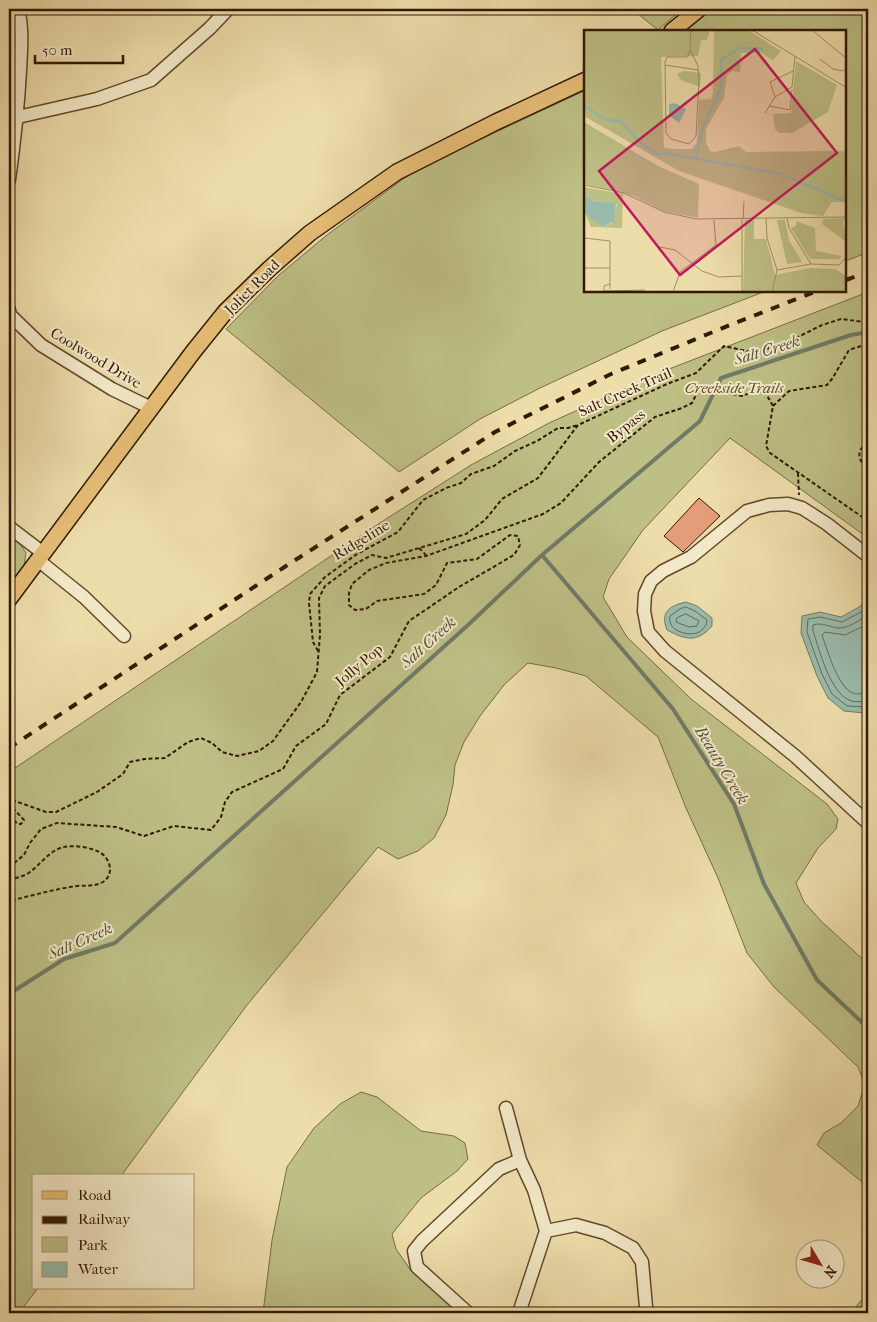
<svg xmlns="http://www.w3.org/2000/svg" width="877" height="1322" font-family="'IM FELL French Canon',serif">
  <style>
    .green { fill: #bdbf85; stroke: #786c44 }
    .water { fill: #99bbac; stroke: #707a68 }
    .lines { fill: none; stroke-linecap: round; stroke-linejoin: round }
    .shore { stroke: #666a57; stroke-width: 1 }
    .stream { stroke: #707a68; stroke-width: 4 }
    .building { fill: #e59c78; stroke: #331802 }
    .minor-casing { stroke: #62492c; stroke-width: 15 }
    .major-casing { stroke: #331802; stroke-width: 18 }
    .path { stroke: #331802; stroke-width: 2; stroke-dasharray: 4 2.5; stroke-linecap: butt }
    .minor { stroke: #f3e9c8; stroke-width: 12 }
    .major { stroke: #e6be75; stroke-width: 15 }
    .rail { stroke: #331802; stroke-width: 4; stroke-dasharray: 9 9; stroke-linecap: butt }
    .labels { text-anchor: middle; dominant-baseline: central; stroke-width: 4; stroke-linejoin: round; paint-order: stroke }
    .street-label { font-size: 15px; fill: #331802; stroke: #f3e9c8 }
    .park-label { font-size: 15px; font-style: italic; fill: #5c4a29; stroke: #f3e9c8 }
    .water-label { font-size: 16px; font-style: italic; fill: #57513e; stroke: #f3e9c8 }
    .inset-river { fill: none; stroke: #99bbac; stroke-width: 2.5 }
    .inset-road { fill: none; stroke: #a38e67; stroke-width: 1 }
    .view { fill: #c2185b; fill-opacity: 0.15; stroke: #c2185b; stroke-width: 2.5 }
    .inset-edge { fill: none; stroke: #331802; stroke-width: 2.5 }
  </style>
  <rect width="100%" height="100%" fill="#edddaa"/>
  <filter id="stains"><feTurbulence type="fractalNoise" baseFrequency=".004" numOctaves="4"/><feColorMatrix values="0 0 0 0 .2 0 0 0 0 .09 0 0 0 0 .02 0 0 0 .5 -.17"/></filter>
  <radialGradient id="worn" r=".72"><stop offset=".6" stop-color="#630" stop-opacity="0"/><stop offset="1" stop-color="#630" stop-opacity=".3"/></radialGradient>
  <path class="green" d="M 632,9 L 682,9 L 658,30 Z
    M 711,9 L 868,9 L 868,252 L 846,261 L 846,31 L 684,31 Z
    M 586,90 L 586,291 L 766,291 L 662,331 L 540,388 L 480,419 L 399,472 L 226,329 L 279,275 L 327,235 L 406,177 L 438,159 Z
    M 868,292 L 868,538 L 730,438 L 643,530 L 609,579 L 603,597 L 627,637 L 691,699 L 827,804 L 838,819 L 836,829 L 818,848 L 796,883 L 804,902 L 821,921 L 868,964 L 868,1187 L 817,1145 L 824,1133 L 841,1123 L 858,1106 L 865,1084 L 858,1067 L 774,987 L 747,953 L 718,878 L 686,808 L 658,737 L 586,676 L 556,668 L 528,663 L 504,685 L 480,716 L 464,742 L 455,765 L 453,785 L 446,815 L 434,838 L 418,851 L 398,859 L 378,847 L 247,1005 L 121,1176 L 34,1176 L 34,1288 L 38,1288 L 19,1313 L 9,1313 L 9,772 L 386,519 L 471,465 L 549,423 L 669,369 Z
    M 9,535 L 20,544 L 26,553 L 24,566 L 9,585 Z
    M 361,1092 L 377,1097 L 421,1131 L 454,1136 L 465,1143 L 468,1159 L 457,1171 L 421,1198 L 392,1234 L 396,1249 L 412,1272 L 458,1313 L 263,1313 L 272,1240 L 287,1167 L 314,1128 L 340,1104 Z
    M 868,1292 L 868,1313 L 851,1313 Z"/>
  <path class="water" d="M 868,599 L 868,711 L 864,713 L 844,711 L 828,698 L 817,676 L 801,633 L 802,616 L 820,612 L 841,617 L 859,607 Z
    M 686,602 L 697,606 L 712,618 L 712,626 C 697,643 686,640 667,630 C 660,612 669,606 686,602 Z"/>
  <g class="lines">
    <path class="shore" d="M 868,605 L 861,612 L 842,622 L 820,617 L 808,619 L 807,632 L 822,674 L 832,694 L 847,706 L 868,707
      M 686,607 L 695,611 L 707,620 L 706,625 C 704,628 701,632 697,633 C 685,636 667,630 670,616 L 680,609 Z
      M 686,614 L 699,621 L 697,626 L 689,627 L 676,622 L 677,618 Z
      M 868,614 C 861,620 847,629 838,628 C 829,627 822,622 813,625 L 813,631 C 819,649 830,692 849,700 C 854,703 862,701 868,701
      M 868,624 L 845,635 L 825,632 L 822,635 C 827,649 838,688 853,693 C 857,695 863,693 868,693"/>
    <path class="stream" d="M 542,555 L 673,709 L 734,804 L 764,884 L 817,980 L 868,1028
      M 9,994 L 64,959 L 115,943 L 468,625 L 542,555 L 700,421 L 721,378 L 851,335 L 868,332"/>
  </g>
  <path class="building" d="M 699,498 L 720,516 L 683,552 L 664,536 Z"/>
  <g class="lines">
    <g class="minor-casing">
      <path id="minor" d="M 9,119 L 97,99 L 151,80 L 210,28 L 228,9
        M 9,180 C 14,144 18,108 20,71 C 21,51 23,28 18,9
        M 9,310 L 10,315 L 41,345 L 112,389 L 151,408
        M 9,527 L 43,553
        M 868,556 L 827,524 L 802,508 L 788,504 L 769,505 L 747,511 L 691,557 L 663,571 L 651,581 L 645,594 L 644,611 L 648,632 L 665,651 L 795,756 L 868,823
        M 38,560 L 84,597 L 124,636
        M 506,1108 L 520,1160 L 534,1190 L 546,1231
        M 546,1231 L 576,1225 L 605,1233 L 633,1248 L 642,1262 L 646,1307 L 644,1313
        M 468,1313 L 417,1267 L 414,1251 L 422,1241 L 499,1169 L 520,1160
        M 519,1313 L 546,1231"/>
    </g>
    <g class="major-casing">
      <path id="major" d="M 672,31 L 699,9
        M 9,599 L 193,352 L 226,311 L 269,269 L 310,233 L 397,172 L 496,122 L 586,80"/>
    </g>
    <path class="path" d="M 773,406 L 789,391 L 827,385 L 832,379 L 849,350 L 864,345 L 868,346
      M 868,443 C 855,450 858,461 868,469
      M 798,473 L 799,495
      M 419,548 L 426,555
      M 318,651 L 313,642 L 309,603 L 310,594 L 325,577 L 357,554 L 398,532 L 423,500 L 446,488 L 461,483 L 471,474 L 494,466 L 515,451 L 537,441 L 558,428 L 568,428 L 578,425
      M 9,816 L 18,824 L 21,824 L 24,820 L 9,804 L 15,801 L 46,812 L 56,812 L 97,792 L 123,774 L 130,762 L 144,759 L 165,758 L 188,742 L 201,738 L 212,743 L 222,752 L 237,756 L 259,751 L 273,741 L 301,702 L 317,672 L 320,635 L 319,598 L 325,586 L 355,564 L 372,555 L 386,558 L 466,534 L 485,520 L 502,499 L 538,478 L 578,425 L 667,384 L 696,373 L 724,346 L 755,353 L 794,339 L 822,325 L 841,319 L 865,322 L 868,321
      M 9,867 L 24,855 L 30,843 L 41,829 L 57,823 L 116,827 L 144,836 L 174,826 L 211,830 L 221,817 L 225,802 L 232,792 L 283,769 L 296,746 L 326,724 L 340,695 L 390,657 L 409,621 L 459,587 L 514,555 L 520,545 L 518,536 L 510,535 L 477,559 L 447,563 L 436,585 L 424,594 L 377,601 L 366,609 L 355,610 L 349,605 L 349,593 L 352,584 L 369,570 L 386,563 L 426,556 L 543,514 L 561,503 L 599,462 L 655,417 L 682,408 L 692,403 L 698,391 L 704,388 L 742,396 L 756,391 L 765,392 L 773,406 L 766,446 L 770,453 L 868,521
      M 9,881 C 15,877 24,877 30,872 C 41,864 49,851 63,847 C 74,845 91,847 101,853 C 111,860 114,875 103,882 C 94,887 86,885 77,886 C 54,889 31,896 9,901"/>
    <use href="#minor" class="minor"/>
    <use href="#major" class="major"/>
    <path class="rail" d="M 846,280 L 868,272
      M 9,748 L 286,566 L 495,432 L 611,374 L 730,325 L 817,291"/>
  </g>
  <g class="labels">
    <g class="street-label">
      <text transform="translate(252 287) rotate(-45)">Joliet Road</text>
      <text transform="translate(96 358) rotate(31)">Coolwood Drive</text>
      <text transform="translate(625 392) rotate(-24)">Salt Creek Trail</text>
      <text transform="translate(626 426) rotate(-38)">Bypass</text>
      <text transform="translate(361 540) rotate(-31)">Ridgeline</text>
      <text transform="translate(359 665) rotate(-40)">Jolly Pop</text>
    </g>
    <g class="park-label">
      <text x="734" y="388">Creekside Trails</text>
    </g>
    <g class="water-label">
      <text transform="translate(767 350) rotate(-17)">Salt Creek</text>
      <text transform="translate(428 642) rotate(-42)">Salt Creek</text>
      <text transform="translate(722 765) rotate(59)">Beauty Creek</text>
      <text transform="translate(80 941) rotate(-24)">Salt Creek</text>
    </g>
  </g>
  <g transform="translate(584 30)">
    <rect width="262" height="262" fill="#edddaa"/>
    <path d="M 0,0 L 126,0 L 123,10 L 117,10 L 114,26 L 77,27 L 80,118 L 88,119 L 108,119 L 113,112 L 115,70 L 127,69 L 129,63 L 130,0 L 164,0 L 197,21 L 189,30 L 177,23 L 157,23 L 156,42 L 148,41 L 143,45 L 140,68 L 122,99 L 122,113 L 126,121 L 131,122 L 155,116 L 162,122 L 262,121 L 262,172 L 248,172 L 239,186 L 217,183 L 95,141 L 0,86 ZM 212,31 L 253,55 L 244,82 L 208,103 L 195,103 L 191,99 L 189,84 L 207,83 ZM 100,41 L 117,43 L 116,57 L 97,50 L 93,44 ZM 0,92 L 74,136 L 115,154 L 114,188 L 79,181 L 50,166 L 0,154 ZM 0,157 L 39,164 L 38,198 L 7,197 L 0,181 L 19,197 L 28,193 L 33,174 L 7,170 L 0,165 ZM 262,188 L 259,191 L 262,212 L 238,194 L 239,189 ZM 161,190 L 170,190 L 170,209 L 182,209 L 191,245 L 226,238 L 251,239 L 262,246 L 262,262 L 159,262 ZM 193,190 L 201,190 L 205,210 L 218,232 L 203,234 ZM 212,191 L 231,198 L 232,221 L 258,226 L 255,229 L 226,229 L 207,198 L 212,196 Z" fill="#bdbf85"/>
    <path d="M 91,73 L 102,79 L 95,93 L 85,85 L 85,74 ZM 0,165 L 10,171 L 32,173 L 30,191 L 19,197 L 3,185 L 0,181 Z" fill="#99bbac"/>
    <path class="inset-river" d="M 0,75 L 20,89 L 37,92 L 57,113 L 74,125 L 81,123 L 197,144 L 263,172M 112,129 L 118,100 L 137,58 L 137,30 L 156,18 L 179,19"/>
    <path class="inset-road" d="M 168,0 L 263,58M 228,0 L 263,29M 106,21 L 103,27 L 83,27 L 81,32 L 82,103 L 87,109 L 105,114 L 112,106 L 115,50 L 114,36 L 106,19 L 107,0M 236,29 L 249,39 L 259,41 L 263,37M 81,35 L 114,40M 191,67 L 208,57 L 211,26M 191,67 L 186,52 L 209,41M 185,76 L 206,80 L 208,59M 181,83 L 191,67M 0,155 L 40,163 L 80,182 L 112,189 L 263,187M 182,188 L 183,208 L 193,240 L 188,262M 203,188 L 205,198 L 227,234 L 255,235 L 263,226M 158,189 L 158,262M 159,189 L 160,171M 0,208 L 26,211 L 26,259M 76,217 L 91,220 L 118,241 L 135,247 L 158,246M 0,238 L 26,238M 193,240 L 227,234M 26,254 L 20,256 L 20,261 L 61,260M 89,262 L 96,242 L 132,215 L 130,190"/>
    <path class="view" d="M 171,19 L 253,123 L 96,245 L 15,141 Z"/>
    <rect width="262" height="262" class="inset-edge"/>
  </g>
  <rect width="877" height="1322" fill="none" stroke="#edddaa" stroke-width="30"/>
  <rect x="10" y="10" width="857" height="1302" fill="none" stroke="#331802" stroke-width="2.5"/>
  <rect x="15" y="15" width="847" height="1292" fill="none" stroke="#331802"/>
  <rect x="32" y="1174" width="162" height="115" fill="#f3e9c8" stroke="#a69579"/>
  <rect x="42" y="1191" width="25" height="8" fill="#e6be75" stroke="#a69579"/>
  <text x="78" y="1200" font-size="15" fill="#331802">Road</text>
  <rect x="42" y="1216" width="25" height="8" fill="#331802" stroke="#a69579"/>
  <text x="78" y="1224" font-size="15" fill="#331802">Railway</text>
  <rect x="42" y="1237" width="25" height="15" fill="#bdbf85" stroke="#a69579"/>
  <text x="78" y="1250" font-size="15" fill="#331802">Park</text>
  <rect x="42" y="1262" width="25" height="15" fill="#99bbac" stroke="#a69579"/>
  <text x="78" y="1274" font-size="15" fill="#331802">Water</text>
  <g transform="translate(820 1264) rotate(128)"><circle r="24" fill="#f3e9c8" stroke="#a69579"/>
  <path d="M0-4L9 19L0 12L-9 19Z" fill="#8f2418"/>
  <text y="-8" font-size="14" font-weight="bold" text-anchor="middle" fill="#331802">N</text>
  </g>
  <path d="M35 55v8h88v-8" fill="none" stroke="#331802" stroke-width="2.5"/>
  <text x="42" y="55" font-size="15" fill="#331802" stroke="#f3e9c8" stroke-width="4" paint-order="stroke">50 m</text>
  <rect width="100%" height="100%" filter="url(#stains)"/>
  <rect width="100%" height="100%" fill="url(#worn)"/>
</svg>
